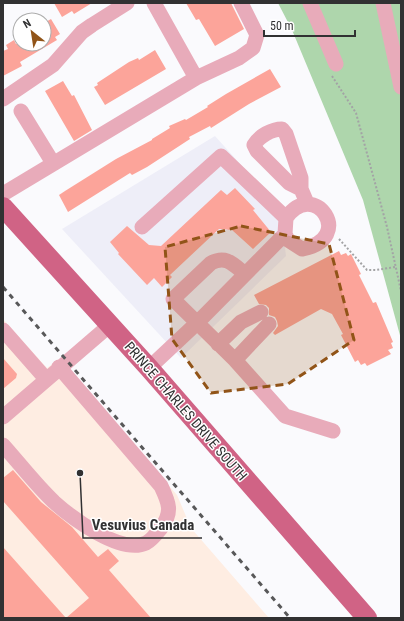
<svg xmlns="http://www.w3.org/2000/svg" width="404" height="621" font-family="'Roboto Condensed',sans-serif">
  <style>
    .built { fill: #eeeef8 }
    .industrial { fill: #feede2 }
    .green { fill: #aed6ac }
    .building { fill: #fca49a }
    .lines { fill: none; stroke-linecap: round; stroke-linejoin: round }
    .path { stroke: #a3a3a5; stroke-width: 2; stroke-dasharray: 2 2; stroke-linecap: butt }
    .minor { stroke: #e8abba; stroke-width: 15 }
    .major { stroke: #d06385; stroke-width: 20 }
    .rail { stroke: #585859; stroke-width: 3; stroke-dasharray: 5 5; stroke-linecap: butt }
    .marked { fill: #915418; fill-opacity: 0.2; stroke: #915418; stroke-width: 3; stroke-dasharray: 8 5; stroke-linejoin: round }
    .labels { text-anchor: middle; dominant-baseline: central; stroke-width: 3; stroke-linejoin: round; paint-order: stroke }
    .street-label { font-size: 14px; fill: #313132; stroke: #fff }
    .leader { fill: none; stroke: #313132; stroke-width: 1.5 }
    .callout-dot { fill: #313132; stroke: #fff; stroke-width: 1.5 }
    .callout-label { font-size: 15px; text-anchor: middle; font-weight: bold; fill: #313132; stroke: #fff; stroke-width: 3; stroke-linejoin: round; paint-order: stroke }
  </style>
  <rect width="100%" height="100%" fill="#fafafd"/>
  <path class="built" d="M 215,136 L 280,208 L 286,256 L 181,358 L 62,229 Z"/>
  <path class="industrial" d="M 3,319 L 47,368 L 59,359 L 177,495 L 191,528 L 269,618 L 3,618 Z"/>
  <path class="green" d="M 278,3 L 401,3 L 401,339 L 363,200 L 292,30 Z"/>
  <path class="building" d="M 54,3 L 92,3 L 74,14 L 72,11 L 62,17 Z
    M 186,3 L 231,3 L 244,29 L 215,46 L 199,19 L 196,20 Z
    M 51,19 L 60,34 L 55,37 L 57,40 L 25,59 L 20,62 L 22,66 L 3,76 L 3,51 L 8,49 L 6,45 L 14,40 L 16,44 L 44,44 L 44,23 Z
    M 155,50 L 166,69 L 105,105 L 94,87 L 98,85 L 97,83 L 129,62 L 138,58 L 139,60 Z
    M 270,69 L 281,87 L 249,104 L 211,128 L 210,126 L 189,137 L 190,139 L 147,167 L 132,175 L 130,173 L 68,212 L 59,195 L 65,191 L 116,159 L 152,140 L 152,139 L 170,128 L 169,126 L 185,119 L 186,120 L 208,107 L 207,106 L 226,94 Z
    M 63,81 L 72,96 L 74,95 L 92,130 L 74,141 L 45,91 Z
    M 235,188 L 255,209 L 253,210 L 271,232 L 253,249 L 232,230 L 219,229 L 170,275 L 172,277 L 162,287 L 154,278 L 147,285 L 118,254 L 119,253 L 110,242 L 127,226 L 149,245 L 161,246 L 221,190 L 227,195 Z
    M 339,251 L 341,255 L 346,253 L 348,256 L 351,254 L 361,274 L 359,275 L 373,303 L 376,302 L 393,342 L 391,343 L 393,348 L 388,350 L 391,354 L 367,366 L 365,363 L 361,365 L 358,360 L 355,362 L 341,335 L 343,334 L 332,314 L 321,309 L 275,335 L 273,333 L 278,326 L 277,321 L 275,317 L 269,315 L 269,308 L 266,305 L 259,304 L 254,295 Z
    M 3,358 L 17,374 L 16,378 L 3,389 Z
    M 13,470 L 41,502 L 72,527 L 98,557 L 108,549 L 119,561 L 109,570 L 151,618 L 66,618 L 89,598 L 3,501 L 3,478 Z
    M 3,547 L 66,618 L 3,618 Z"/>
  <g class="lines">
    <path class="path" d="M 332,76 L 356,113 L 387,227 L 401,291
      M 339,239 L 367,270 L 376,270 L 395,267"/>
    <path class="minor" d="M 154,3 L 196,78
      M 310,3 L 336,64
      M 383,3 L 401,87
      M 3,99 L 53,65 L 82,32 L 92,25 L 127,3
      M 21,111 L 53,163
      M 301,189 L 289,183 L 257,151 L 254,145 C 259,136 272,129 282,129 L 286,134 L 301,178 L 301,189 L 307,203
      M 3,194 L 196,78 L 239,58 L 253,48 L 257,35 L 241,3
      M 142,227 L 221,156 L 286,218 L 285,234 L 197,323 L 149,368
      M 285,234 L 288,240 L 302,249 C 357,239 314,177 286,218
      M 245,274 C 233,264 226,255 211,263 L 173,299 L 235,360 L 285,416 L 333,431
      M 3,330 L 46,379
      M 218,344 L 241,322 L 261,312
      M 235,360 L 269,324
      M 3,417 L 110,325
      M 3,445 C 20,464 36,485 54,502 C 72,518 121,555 146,543 C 152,540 157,533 161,528 C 173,512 169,503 161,486 L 59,367"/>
    <path class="major" d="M 3,207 L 149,368 L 367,618"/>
    <path class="rail" d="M 3,287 L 290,618"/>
  </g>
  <path class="marked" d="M 241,226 L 329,244 L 354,340 L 288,384 L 211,393 L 172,339 L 165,247 Z"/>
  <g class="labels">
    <g class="street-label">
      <text transform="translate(186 411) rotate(49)">PRINCE CHARLES DRIVE SOUTH</text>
    </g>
  </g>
  <path class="leader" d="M80 473L83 538H202"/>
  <circle class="callout-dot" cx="80" cy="473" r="4"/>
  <g class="callout-label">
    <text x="143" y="530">Vesuvius Canada</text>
  </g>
  <rect width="404" height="621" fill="none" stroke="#313132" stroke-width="8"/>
  <g transform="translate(32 32) rotate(330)"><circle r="19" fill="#ffffff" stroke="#adadad"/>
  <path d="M0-3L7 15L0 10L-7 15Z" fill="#915418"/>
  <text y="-6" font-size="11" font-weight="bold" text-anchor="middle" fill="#313132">N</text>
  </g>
  <path d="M264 30v6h91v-6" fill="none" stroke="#313132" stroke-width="2"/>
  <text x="270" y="30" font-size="12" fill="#313132" stroke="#ffffff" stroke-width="3" paint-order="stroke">50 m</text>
</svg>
